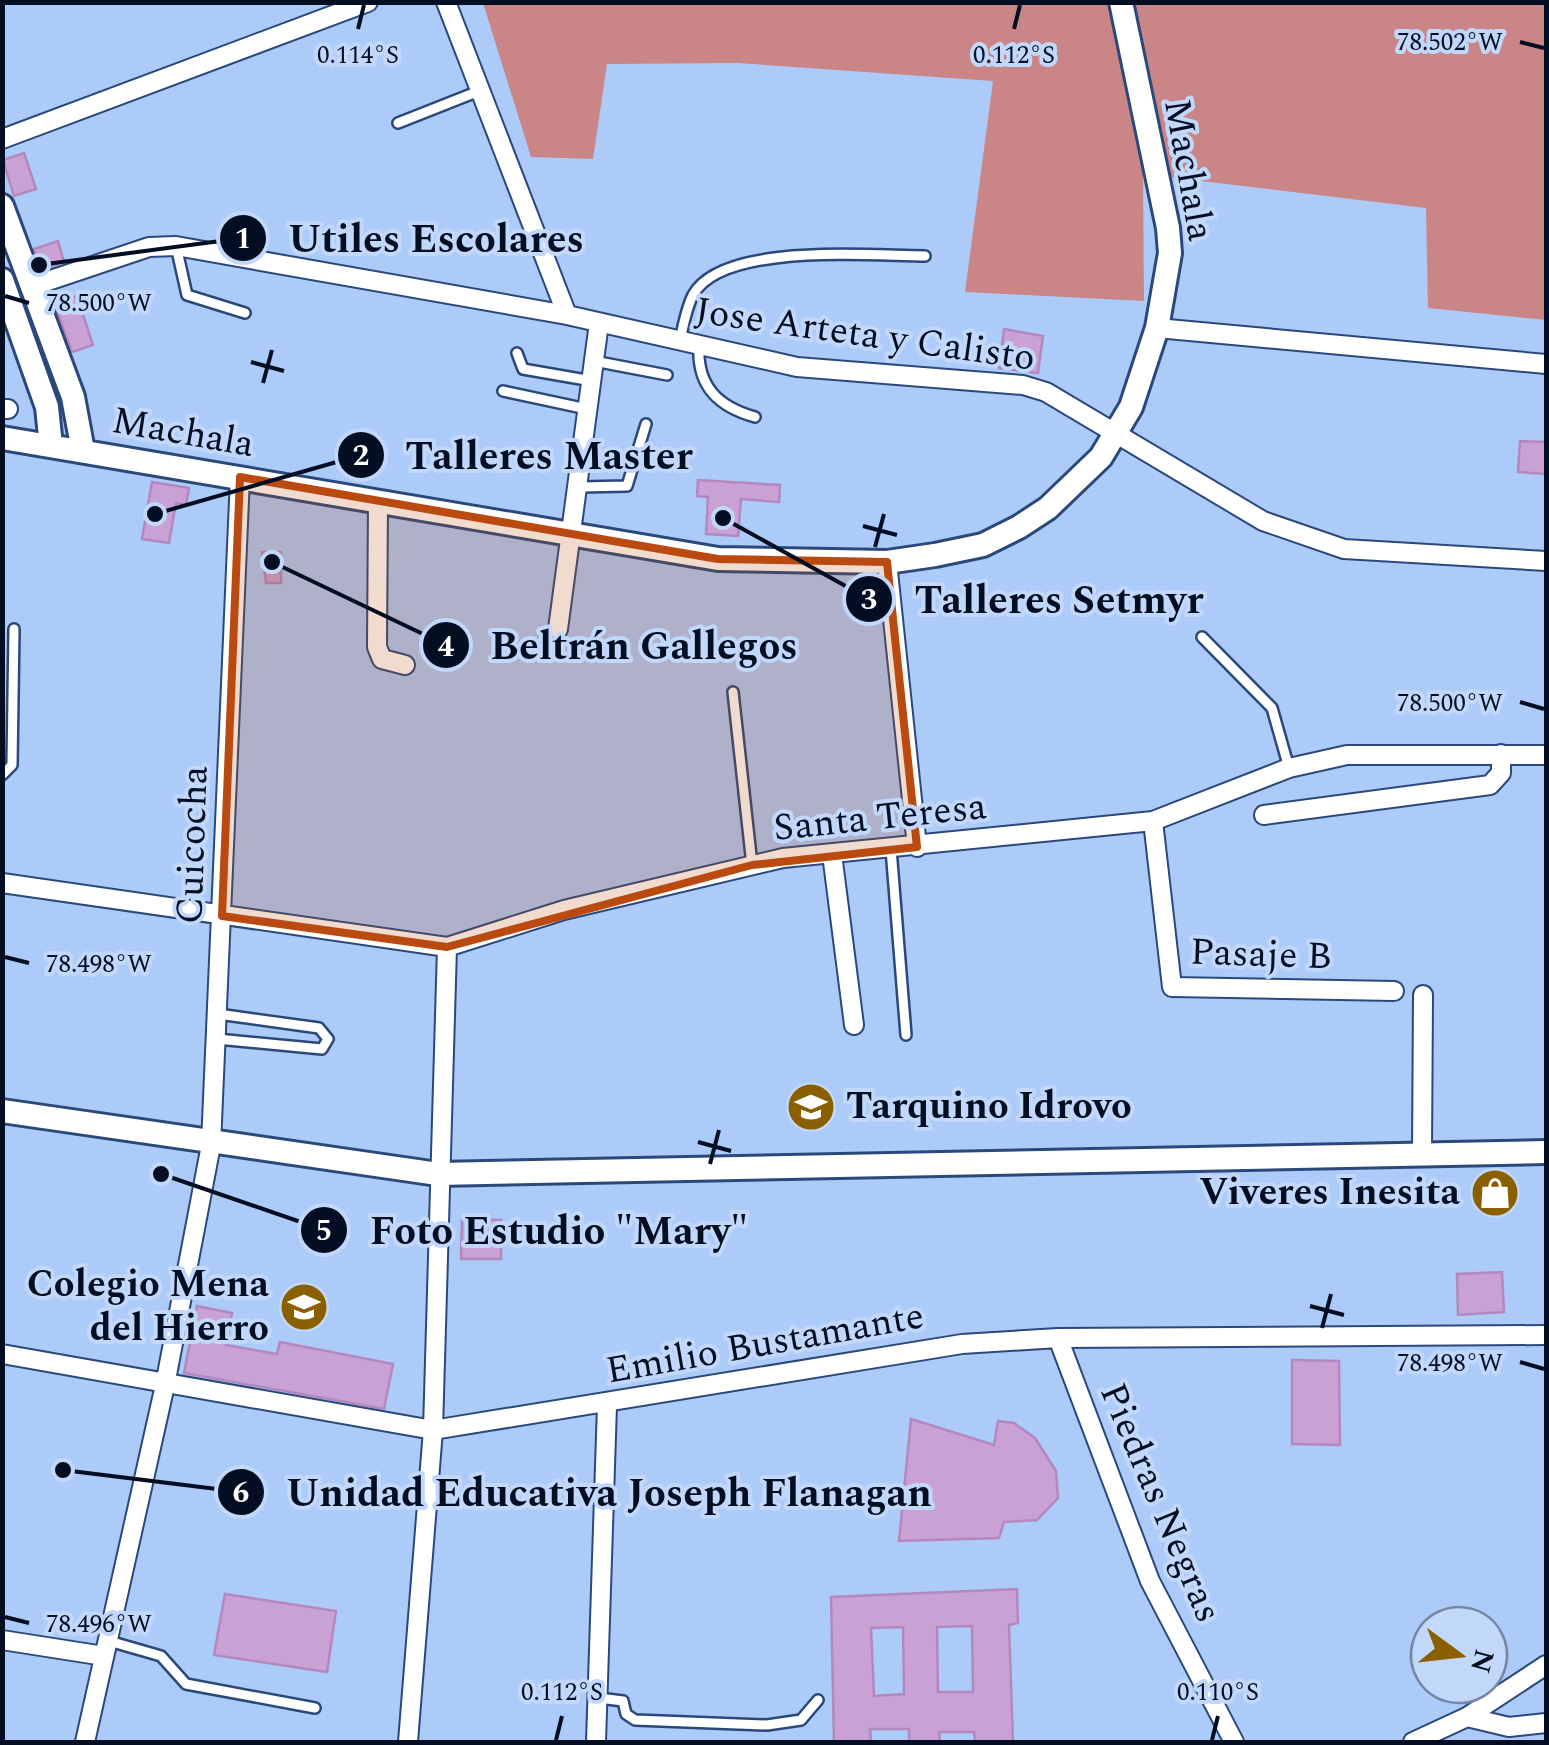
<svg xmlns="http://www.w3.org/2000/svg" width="1549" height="1745" font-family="Spectral,serif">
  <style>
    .forest { fill: #ca8586 }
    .building { fill: #c9a1d5; stroke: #b288be; stroke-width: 2.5; fill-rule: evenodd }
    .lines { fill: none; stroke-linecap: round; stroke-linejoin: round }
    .lane-casing { stroke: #2a497a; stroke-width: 14 }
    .street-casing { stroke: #2a497a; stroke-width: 22 }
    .secondary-casing { stroke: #2a497a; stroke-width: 28 }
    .lane { stroke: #fff; stroke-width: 9 }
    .street { stroke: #fff; stroke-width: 18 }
    .secondary { stroke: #fff; stroke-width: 22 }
    .marked { fill: #ba4a10; fill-opacity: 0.2; stroke: #ba4a10; stroke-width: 8; stroke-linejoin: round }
    .ticks { fill: none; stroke: #030e22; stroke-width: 4 }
    .labels { text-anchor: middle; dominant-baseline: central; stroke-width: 8; stroke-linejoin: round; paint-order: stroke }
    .street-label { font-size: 38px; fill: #030e22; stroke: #c1d8fb }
    .poi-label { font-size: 38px; font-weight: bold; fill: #030e22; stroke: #c1d8fb; text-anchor: end }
    .ticks-label { font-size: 25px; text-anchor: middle; fill: #030e22; stroke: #c1d8fb; stroke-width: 8; stroke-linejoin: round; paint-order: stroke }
    .leader { fill: none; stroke: #030e22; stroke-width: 4 }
    .callout-dot { fill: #030e22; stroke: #c1d8fb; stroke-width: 4 }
    .mark-label { font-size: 30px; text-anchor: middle; font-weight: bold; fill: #fff }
    .callout-label { font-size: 40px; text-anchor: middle; font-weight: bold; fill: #030e22; stroke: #c1d8fb; stroke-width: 8; stroke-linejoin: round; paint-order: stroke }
  </style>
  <rect width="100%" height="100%" fill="#adcbf9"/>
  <path class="forest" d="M 483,3 L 1546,3 L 1546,320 L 1428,308 L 1426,208 L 1143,174 L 1144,301 L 965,292 L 993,81 L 738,63 L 607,64 L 593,159 L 531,157 Z"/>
  <path class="building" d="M 24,153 L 36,189 L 14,196 L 3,160 Z
    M 58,241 L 64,262 L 42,270 L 34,249 Z
    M 77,296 L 93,345 L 72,352 L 54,303 Z
    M 1004,329 L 1043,336 L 1038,373 L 999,368 Z
    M 1520,441 L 1546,442 L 1546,474 L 1518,472 Z
    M 698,480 L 780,485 L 779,502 L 741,499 L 738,536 L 706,534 L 708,497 L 697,496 Z
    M 152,482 L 189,488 L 186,505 L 176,503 L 169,543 L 142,539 Z
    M 262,552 L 281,552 L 281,583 L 266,583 Z
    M 462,1219 L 501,1220 L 501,1259 L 461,1259 Z
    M 1502,1272 L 1504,1312 L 1458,1315 L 1457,1274 Z
    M 197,1306 L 232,1313 L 226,1345 L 277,1354 L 280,1342 L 393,1364 L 384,1409 L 184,1373 Z
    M 1292,1360 L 1339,1361 L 1340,1445 L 1292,1444 Z
    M 911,1419 L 994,1445 L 998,1421 L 1014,1423 L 1035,1438 L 1056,1471 L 1058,1498 L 1037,1520 L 1004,1522 L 999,1538 L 899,1541 Z
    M 1017,1589 L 1018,1623 L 1009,1625 L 1013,1742 L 975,1742 L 974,1732 L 939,1732 L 940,1742 L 909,1742 L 909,1729 L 870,1729 L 871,1742 L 834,1742 L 831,1597 ZM 972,1626 L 973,1692 L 938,1692 L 937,1627 ZM 903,1627 L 904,1694 L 874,1696 L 871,1628 Z
    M 225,1594 L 336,1611 L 327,1672 L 214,1655 Z"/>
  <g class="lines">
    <g class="lane-casing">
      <path id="lane" d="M 398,123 L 479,91
        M 176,246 L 187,295 L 245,313
        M 680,341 C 683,326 686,309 693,295 C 722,242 871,256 925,256
        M 699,347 C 697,387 719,407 755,417
        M 517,353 L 523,369 L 592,381
        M 594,361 L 667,375
        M 503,391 L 587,409
        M 580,487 L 627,486 L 646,424
        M 1202,637 L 1272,708 L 1289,768
        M 733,692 L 752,865
        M 2,775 L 12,765 L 14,629
        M 891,849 L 906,1035
        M 217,1039 L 322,1049 L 328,1039 L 319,1028 L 218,1014
        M 109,1641 L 161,1656 L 186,1684 L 315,1708
        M 599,1698 L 623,1701 L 626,1714 L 635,1720 L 767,1725 L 801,1720 L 818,1700"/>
    </g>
    <g class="street-casing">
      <path id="street" d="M 446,2 L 567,315
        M 2,139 L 368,2
        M 30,287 L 149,247 L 176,246 L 567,315 L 797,367 L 1023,385 L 1046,392 L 1263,521 L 1344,549 L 1546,561
        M 1157,328 L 1546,364
        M 2,409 L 8,409
        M 378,503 L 377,647 L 382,659 L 405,665
        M 887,562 L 917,847
        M 558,629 L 599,323
        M 1264,815 L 1490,785 L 1501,773 L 1501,754
        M 1153,821 L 1172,987 L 1394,991
        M 832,854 L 854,1025
        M 2,883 L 447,947 L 564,910 L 783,858 L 1153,821 L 1289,768 L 1347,755 L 1546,755
        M 1422,1153 L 1423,995
        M 1058,1338 L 1150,1581 L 1234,1742
        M 2,1354 L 433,1430 L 962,1344 L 1058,1338 L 1546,1335
        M 2,1640 L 104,1656
        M 1467,1717 L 1509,1727 L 1546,1723
        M 85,1742 L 165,1385 L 211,1145 L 240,477
        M 408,1742 L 433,1430 L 447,947
        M 596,1742 L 607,1405
        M 1413,1742 L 1467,1717 L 1546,1665"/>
    </g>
    <g class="secondary-casing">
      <path id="secondary" d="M 2,206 L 73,397 L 83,451
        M 2,280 L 47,407 L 51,446
        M 2,438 L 718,559 L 887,562 L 935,555 L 983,545 L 1019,527 L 1048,508 L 1101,457 L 1131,407 L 1157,328 L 1170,253 L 1168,228 L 1121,2
        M 2,1111 L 438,1174 L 1546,1152"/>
    </g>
    <use href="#lane" class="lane"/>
    <use href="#street" class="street"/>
    <use href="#secondary" class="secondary"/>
  </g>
  <path class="marked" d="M 240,477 L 718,559 L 887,562 L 917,847 L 752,865 L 447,947 L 222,916 Z"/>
  <path class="ticks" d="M 358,29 L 364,5M 1014,29 L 1020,5M 1520,42 L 1544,48M 5,296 L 29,303M 251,362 L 284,371M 263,383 L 272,350M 863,526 L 897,535M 875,547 L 884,514M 1520,702 L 1544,709M 5,957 L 29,963M 698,1142 L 731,1151M 710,1164 L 719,1130M 1310,1306 L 1344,1315M 1322,1328 L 1331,1294M 1520,1362 L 1544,1369M 5,1617 L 29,1623M 556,1740 L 562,1716M 1212,1740 L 1218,1716"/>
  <defs>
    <g id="school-disc" transform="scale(2.5)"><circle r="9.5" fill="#8a5f00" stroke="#c1d8fb"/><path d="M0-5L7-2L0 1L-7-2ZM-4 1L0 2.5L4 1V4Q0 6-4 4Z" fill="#fff"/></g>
    <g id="shop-disc" transform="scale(2.5)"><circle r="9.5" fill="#8a5f00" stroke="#c1d8fb"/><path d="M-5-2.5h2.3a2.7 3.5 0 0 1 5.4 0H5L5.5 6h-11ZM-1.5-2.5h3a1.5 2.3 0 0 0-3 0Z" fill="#fff"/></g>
  </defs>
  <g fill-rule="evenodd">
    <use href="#school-disc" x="811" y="1107"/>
    <use href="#shop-disc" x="1495" y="1193"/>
    <use href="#school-disc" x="304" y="1307"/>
  </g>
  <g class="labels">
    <g class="street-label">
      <text transform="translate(1188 170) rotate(80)">Machala</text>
      <text transform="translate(865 335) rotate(8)">Jose Arteta y Calisto</text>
      <text transform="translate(183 433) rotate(10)">Machala</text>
      <text transform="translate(880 818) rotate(-6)">Santa Teresa</text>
      <text transform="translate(193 845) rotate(-88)">Cuicocha</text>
      <text transform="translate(1261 955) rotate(2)">Pasaje B</text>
      <text transform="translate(765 1344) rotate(-10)">Emilio Bustamante</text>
      <text transform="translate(1160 1503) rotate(67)">Piedras Negras</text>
    </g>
    <g class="poi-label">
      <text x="846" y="1107" text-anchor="start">Tarquino Idrovo</text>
      <text x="1460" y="1193">Viveres Inesita</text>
      <text x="269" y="1285">Colegio Mena<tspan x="269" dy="44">del Hierro</tspan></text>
    </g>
  </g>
  <g class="ticks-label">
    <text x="1450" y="50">78.502°W</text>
    <text x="358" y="63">0.114°S</text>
    <text x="1014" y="63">0.112°S</text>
    <text x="99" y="311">78.500°W</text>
    <text x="1450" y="711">78.500°W</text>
    <text x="99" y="972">78.498°W</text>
    <text x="1450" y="1371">78.498°W</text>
    <text x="99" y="1632">78.496°W</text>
    <text x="562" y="1700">0.112°S</text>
    <text x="1218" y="1700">0.110°S</text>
  </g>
  <path class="leader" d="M39 265L243 238M155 514L361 455M723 518L869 599M272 562L446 645M161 1174L324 1230M63 1470L241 1492"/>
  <g class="callout-dot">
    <circle cx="39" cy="265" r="10"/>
    <circle cx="155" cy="514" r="10"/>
    <circle cx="723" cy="518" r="10"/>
    <circle cx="272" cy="562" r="10"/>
    <circle cx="161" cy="1174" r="10"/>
    <circle cx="63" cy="1470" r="10"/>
    <circle cx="243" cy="238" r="25"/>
    <circle cx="361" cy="455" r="25"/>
    <circle cx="869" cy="599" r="25"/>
    <circle cx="446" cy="645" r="25"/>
    <circle cx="324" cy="1230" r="25"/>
    <circle cx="241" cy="1492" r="25"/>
  </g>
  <g class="mark-label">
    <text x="243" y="248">1</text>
    <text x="361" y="465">2</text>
    <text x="869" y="609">3</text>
    <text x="446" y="656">4</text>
    <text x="324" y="1240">5</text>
    <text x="241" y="1502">6</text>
  </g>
  <g class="callout-label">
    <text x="436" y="252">Utiles Escolares</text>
    <text x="549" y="469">Talleres Master</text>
    <text x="1059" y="613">Talleres Setmyr</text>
    <text x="644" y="659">Beltrán Gallegos</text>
    <text x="559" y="1244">Foto Estudio "Mary"</text>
    <text x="609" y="1506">Unidad Educativa Joseph Flanagan</text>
  </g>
  <rect width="1549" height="1745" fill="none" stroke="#030e22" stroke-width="10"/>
  <g transform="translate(1459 1655) rotate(105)"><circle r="48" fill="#c1d8fb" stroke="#7587a4" stroke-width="2.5"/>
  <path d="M0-8L18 38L0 25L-18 38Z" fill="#8a5f00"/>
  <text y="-15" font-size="28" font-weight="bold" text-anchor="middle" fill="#030e22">N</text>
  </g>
</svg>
